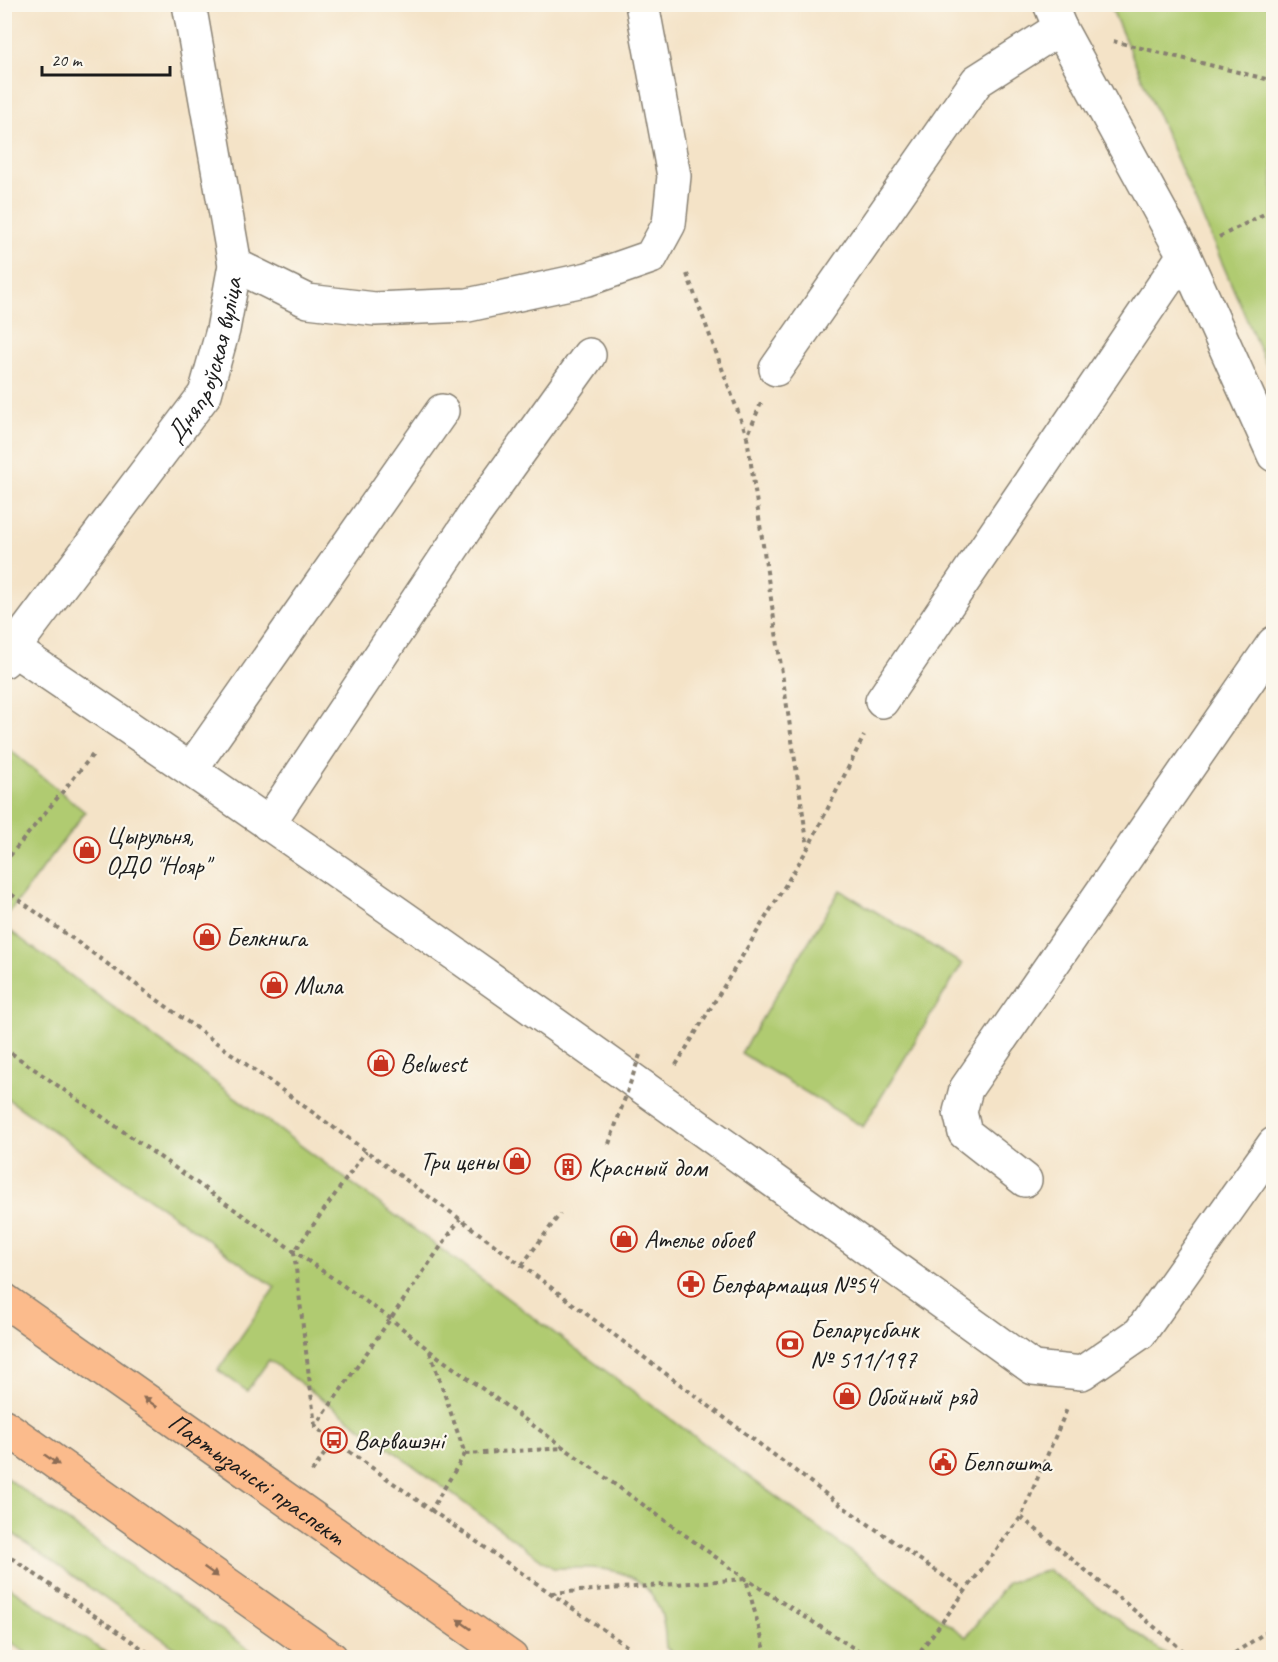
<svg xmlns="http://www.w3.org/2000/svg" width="1278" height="1662" font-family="Caveat,sans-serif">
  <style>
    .green { fill: #b0cb71; stroke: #667446; stroke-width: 1.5 }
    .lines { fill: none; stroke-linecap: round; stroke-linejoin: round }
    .minor-casing { stroke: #888072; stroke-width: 36 }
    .major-casing { stroke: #888072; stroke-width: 36 }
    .path { stroke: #888072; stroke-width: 4; stroke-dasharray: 4.5 4.5; stroke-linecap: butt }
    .minor { stroke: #fff; stroke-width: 33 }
    .major { stroke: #fbbb8c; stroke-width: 33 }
    .path-bridge { stroke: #888072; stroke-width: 4; stroke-dasharray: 4.5 4.5; stroke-linecap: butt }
    .oneway { fill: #8c6c54 }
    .labels { text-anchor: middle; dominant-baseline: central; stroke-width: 4.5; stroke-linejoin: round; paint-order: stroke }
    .street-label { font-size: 26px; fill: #1c1c1c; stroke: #fbf7ec }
    .poi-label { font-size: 26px; fill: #1c1c1c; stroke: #fbf7ec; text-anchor: start }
  </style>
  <rect width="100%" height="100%" fill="#fbf7ec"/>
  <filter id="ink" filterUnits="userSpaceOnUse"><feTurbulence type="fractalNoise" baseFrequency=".0167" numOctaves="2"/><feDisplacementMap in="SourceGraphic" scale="12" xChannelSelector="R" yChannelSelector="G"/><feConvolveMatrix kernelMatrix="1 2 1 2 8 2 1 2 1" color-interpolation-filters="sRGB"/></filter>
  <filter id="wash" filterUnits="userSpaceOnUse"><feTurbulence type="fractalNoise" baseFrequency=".008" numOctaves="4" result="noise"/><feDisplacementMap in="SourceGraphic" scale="24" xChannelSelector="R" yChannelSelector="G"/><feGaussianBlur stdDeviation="1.35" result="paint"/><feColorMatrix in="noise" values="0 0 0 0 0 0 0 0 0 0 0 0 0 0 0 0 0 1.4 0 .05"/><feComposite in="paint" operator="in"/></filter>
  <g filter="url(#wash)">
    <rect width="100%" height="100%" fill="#f4e3c7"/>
    <path class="green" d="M 1110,5 L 1273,5 L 1273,380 Z
      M 5,746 L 85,812 L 5,918 Z
      M 840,890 L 962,964 L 863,1127 L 741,1053 Z
      M 5,927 L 966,1637 L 1007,1583 L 1048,1570 L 1170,1657 L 680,1657 L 666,1648 C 665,1638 665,1626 662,1616 C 646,1564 598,1567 553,1568 L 269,1360 L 247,1391 L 218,1370 L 275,1287 L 5,1097 Z
      M 4,1477 L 5,1477 L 260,1657 L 188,1657 L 5,1528 Z
      M 4,1584 L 5,1584 L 112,1657 L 32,1657 L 5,1638 Z"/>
  </g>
  <g filter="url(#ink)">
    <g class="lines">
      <g class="minor-casing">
        <g id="minor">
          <path d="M 1050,4 L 1060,28 L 1184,255 L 1274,455"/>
          <path d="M 235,265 L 308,301 L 375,309 L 468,305 L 588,279 L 651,257 L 669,224 L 674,176 L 642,4"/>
          <path d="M 776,369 L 977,81 L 1060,28"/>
          <path d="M 13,649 C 358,881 696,1124 1033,1368 L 1082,1373 L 1140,1333 L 1274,1144"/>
          <path id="s1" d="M 4,661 L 205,394 L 223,330 L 235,265 L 189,4"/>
          <path d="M 882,701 L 1184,255"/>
          <path d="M 191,769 L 442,411"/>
          <path d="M 268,824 L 475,514 L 589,355"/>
          <path d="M 1025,1180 L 965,1133 L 960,1112 L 966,1089 L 1274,643"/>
        </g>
      </g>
      <g class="major-casing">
        <g id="major">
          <path id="s2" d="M 4,1300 L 511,1658"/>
          <path d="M 4,1426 L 331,1658"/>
        </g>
      </g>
      <path class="path" d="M 1113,41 L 1274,81
        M 1219,237 L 1274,209
        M 687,274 L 747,436
        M 761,403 L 747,437 L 808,848 L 864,736
        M 4,863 L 95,752
        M 4,889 L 460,1219 L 842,1506 L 964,1590
        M 4,1048 L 391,1319 L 430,1351 L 746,1579 L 869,1658
        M 676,1065 L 808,848
        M 522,1265 L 560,1214
        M 430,1352 L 465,1454 L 431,1510 L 315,1427 L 460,1219
        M 315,1426 L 294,1252 L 366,1151
        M 465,1454 L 565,1448
        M 312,1472 L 334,1440
        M 431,1510 L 644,1658
        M 1021,1517 L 1192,1658
        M 4,1553 L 156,1658
        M 552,1593 L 746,1579 L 767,1658
        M 915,1658 L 1021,1517 L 1067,1409
        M 1227,1658 L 1274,1627"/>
      <use href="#minor" class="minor"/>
      <use href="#major" class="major"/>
      <path class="path-bridge" d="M 609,1144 L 640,1055"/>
    </g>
    <defs><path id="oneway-solid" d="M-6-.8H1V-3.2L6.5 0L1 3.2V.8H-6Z" transform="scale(1.5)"/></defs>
    <g class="oneway">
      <use href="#oneway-solid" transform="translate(150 1402) rotate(-145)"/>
      <use href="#oneway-solid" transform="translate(52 1460) rotate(35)"/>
      <use href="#oneway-solid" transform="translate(211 1572) rotate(35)"/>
      <use href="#oneway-solid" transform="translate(464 1624) rotate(-145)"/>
    </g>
  </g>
  <defs>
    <g id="shop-ring" transform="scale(1.35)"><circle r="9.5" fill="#fbf7ec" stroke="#c8321e" stroke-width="1.5"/><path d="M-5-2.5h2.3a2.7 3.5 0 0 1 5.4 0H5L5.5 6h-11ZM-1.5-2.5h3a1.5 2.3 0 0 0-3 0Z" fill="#c8321e"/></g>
    <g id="building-ring" transform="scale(1.35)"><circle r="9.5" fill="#fbf7ec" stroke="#c8321e" stroke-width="1.5"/><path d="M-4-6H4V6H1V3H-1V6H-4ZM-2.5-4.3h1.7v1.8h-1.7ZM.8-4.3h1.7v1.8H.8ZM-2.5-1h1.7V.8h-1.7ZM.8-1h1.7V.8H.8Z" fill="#c8321e"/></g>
    <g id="pharmacy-ring" transform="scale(1.35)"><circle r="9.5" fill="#fbf7ec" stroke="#c8321e" stroke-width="1.5"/><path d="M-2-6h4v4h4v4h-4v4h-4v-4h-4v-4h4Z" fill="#c8321e"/></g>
    <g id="bank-ring" transform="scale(1.35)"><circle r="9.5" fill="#fbf7ec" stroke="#c8321e" stroke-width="1.5"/><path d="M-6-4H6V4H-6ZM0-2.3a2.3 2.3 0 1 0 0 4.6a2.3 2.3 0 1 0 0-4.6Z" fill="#c8321e"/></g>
    <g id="bus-ring" transform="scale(1.35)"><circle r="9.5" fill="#fbf7ec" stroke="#c8321e" stroke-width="1.5"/><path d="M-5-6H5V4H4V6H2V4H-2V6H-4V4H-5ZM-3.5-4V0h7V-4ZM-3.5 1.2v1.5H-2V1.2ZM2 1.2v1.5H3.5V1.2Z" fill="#c8321e"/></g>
    <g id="civic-ring" transform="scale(1.35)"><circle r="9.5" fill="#fbf7ec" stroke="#c8321e" stroke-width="1.5"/><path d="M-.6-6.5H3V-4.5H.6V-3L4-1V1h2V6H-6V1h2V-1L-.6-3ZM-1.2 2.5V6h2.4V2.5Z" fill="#c8321e"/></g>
  </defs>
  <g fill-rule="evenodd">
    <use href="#shop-ring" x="87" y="850"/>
    <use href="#shop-ring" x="207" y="937"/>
    <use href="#shop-ring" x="274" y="985"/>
    <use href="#shop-ring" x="381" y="1063"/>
    <use href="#shop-ring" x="517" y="1161"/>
    <use href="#building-ring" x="568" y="1167"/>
    <use href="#shop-ring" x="624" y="1239"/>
    <use href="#pharmacy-ring" x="691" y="1284"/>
    <use href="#bank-ring" x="790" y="1344"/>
    <use href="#shop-ring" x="847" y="1396"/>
    <use href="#bus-ring" x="334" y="1440"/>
    <use href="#civic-ring" x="943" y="1462"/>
  </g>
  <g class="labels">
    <g class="street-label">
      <text stroke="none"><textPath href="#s1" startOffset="366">Дняпроўская вуліца</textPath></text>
      <text stroke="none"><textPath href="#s2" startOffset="310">Партызанскі праспект</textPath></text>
    </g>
    <g class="poi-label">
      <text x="106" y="835">Цырульня,<tspan x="106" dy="30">ОДО "Нояр"</tspan></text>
      <text x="226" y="937">Белкнига</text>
      <text x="294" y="985">Мила</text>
      <text x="400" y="1063">Belwest</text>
      <text x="498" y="1161" text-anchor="end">Три цены</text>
      <text x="588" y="1167">Красный дом</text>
      <text x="644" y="1239">Ателье обоев</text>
      <text x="710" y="1284">Белфармация №54</text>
      <text x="810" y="1329">Беларусбанк<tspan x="810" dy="30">№ 511/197</tspan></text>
      <text x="866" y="1396">Обойный ряд</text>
      <text x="354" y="1440">Варвашэні</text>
      <text x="962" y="1462">Белпошта</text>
    </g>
  </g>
  <rect width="1278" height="1662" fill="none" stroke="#fbf7ec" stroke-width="24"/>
  <path d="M42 66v9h128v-9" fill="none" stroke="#1c1c1c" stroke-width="3"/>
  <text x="51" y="66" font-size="18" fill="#1c1c1c" stroke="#fbf7ec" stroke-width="4.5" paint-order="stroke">20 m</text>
</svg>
